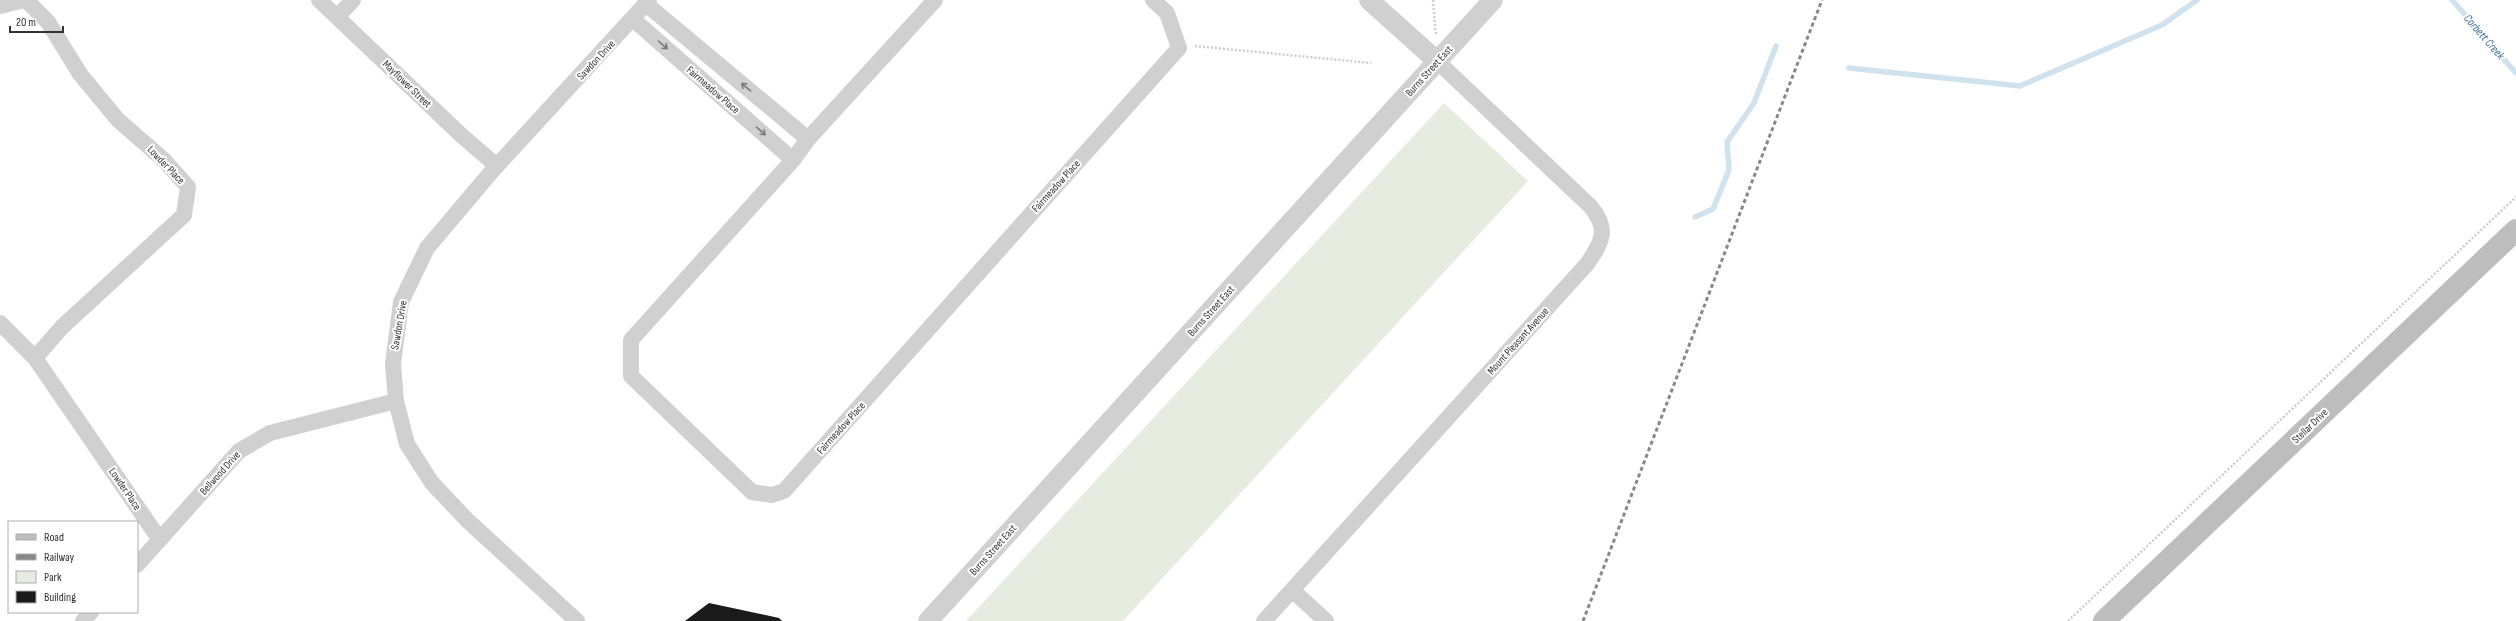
<svg xmlns="http://www.w3.org/2000/svg" width="2516" height="621" font-family="'Sofia Sans Condensed',sans-serif">
  <style>
    .green { fill: #e6ecdf }
    .lines { fill: none; stroke-linecap: round; stroke-linejoin: round }
    .stream { stroke: #cfe2ee; stroke-width: 5.5 }
    .building { fill: #1a1a1a }
    .path { stroke: #cdcdcd; stroke-width: 2.5; stroke-dasharray: 2 2; stroke-linecap: butt }
    .minor { stroke: #d0d0d0; stroke-width: 16 }
    .tertiary { stroke: #d0d0d0; stroke-width: 20 }
    .secondary { stroke: #bdbdbd; stroke-width: 22 }
    .rail { stroke: #888; stroke-width: 3; stroke-dasharray: 4 3; stroke-linecap: butt }
    .oneway { stroke: #7a7a7a }
    .labels { text-anchor: middle; dominant-baseline: central; stroke-width: 4; stroke-linejoin: round; paint-order: stroke }
    .street-label { font-size: 11px; fill: #333; stroke: #fff }
    .water-label { font-size: 12px; font-style: italic; fill: #3f7597; stroke: #fff }
  </style>
  <rect width="100%" height="100%" fill="#fff"/>
  <path class="green" d="M 1444,103 L 1528,181 L 1123,621 L 966,621 Z"/>
  <g class="lines">
    <path class="stream" d="M 2452,0 L 2516,73
      M 1849,68 L 2020,86 L 2162,25 L 2197,0
      M 1695,217 L 1713,209 L 1729,170 L 1727,142 L 1754,103 L 1776,46"/>
  </g>
  <path class="building" d="M 709,603 L 779,618 L 782,621 L 685,621 Z"/>
  <g class="lines">
    <path class="path" d="M 1433,0 L 1436,36
      M 1195,46 L 1371,63
      M 2068,621 L 2516,197"/>
    <path class="minor" d="M 26,0 L 48,22 L 80,74 L 118,120 L 164,160 L 188,187 L 184,215 L 62,327 L 35,358
      M 319,0 L 461,135 L 497,166
      M 935,0 L 808,139 L 793,160 L 631,340 L 631,376 L 752,492 L 772,495 L 784,491 L 1179,48 L 1167,13 L 1153,0
      M 646,4 L 808,139
      M 0,6 L 24,0
      M 337,17 L 353,0
      M 634,20 L 793,160
      M 0,323 L 35,358 L 160,540
      M 137,565 L 239,451 L 270,433 L 396,401
      M 1292,590 L 1326,621
      M 83,621 L 91,612
      M 577,621 L 467,520 L 432,483 L 407,444 L 396,401 L 393,364 L 401,302 L 427,248 L 493,170 L 649,0
      M 1264,621 L 1587,264 C 1602,242 1610,229 1590,206 L 1438,62"/>
    <path class="tertiary" d="M 1369,0 L 1438,62
      M 928,621 L 1493,0"/>
    <path class="secondary" d="M 2104,621 L 2516,230"/>
    <path class="rail" d="M 1583,621 L 1822,0"/>
  </g>
  <defs><path id="oneway-shaft" d="M-6 0H5M1.5-3L5.5 0L1.5 3" fill="none" stroke-width="1.6" stroke-linecap="round" stroke-linejoin="round"/></defs>
  <g class="oneway">
    <use href="#oneway-shaft" transform="translate(663 45) rotate(41)"/>
    <use href="#oneway-shaft" transform="translate(746 87) rotate(-140)"/>
    <use href="#oneway-shaft" transform="translate(761 131) rotate(41)"/>
  </g>
  <g class="labels">
    <g class="street-label">
      <text transform="translate(596 60) rotate(-47)">Sawdon Drive</text>
      <text transform="translate(1429 71) rotate(-48)">Burns Street East</text>
      <text transform="translate(407 84) rotate(44)">Mayflower Street</text>
      <text transform="translate(713 90) rotate(41)">Fairmeadow Place</text>
      <text transform="translate(166 165) rotate(46)">Lowder Place</text>
      <text transform="translate(1056 186) rotate(-48)">Fairmeadow Place</text>
      <text transform="translate(1211 311) rotate(-48)">Burns Street East</text>
      <text transform="translate(399 325) rotate(-80)">Sawdon Drive</text>
      <text transform="translate(1518 341) rotate(-48)">Mount Pleasant Avenue</text>
      <text transform="translate(2310 426) rotate(-44)">Stellar Drive</text>
      <text transform="translate(841 428) rotate(-48)">Fairmeadow Place</text>
      <text transform="translate(220 473) rotate(-48)">Bellwood Drive</text>
      <text transform="translate(125 489) rotate(56)">Lowder Place</text>
      <text transform="translate(993 550) rotate(-48)">Burns Street East</text>
    </g>
    <g class="water-label">
      <text transform="translate(2484 37) rotate(49)">Corbett Creek</text>
    </g>
  </g>
  <rect x="8" y="521" width="130" height="92" fill="#ffffff" stroke="#adadad"/>
  <rect x="16" y="534" width="20" height="6" fill="#bdbdbd" stroke="#adadad"/>
  <text x="44" y="541" font-size="12" fill="#333333">Road</text>
  <rect x="16" y="554" width="20" height="6" fill="#888888" stroke="#adadad"/>
  <text x="44" y="561" font-size="12" fill="#333333">Railway</text>
  <rect x="16" y="571" width="20" height="12" fill="#e6ecdf" stroke="#adadad"/>
  <text x="44" y="581" font-size="12" fill="#333333">Park</text>
  <rect x="16" y="591" width="20" height="12" fill="#1a1a1a" stroke="#adadad"/>
  <text x="44" y="601" font-size="12" fill="#333333">Building</text>
  <path d="M10 26v6h53v-6" fill="none" stroke="#333333" stroke-width="2"/>
  <text x="16" y="26" font-size="12" fill="#333333" stroke="#ffffff" stroke-width="3" paint-order="stroke">20 m</text>
</svg>
